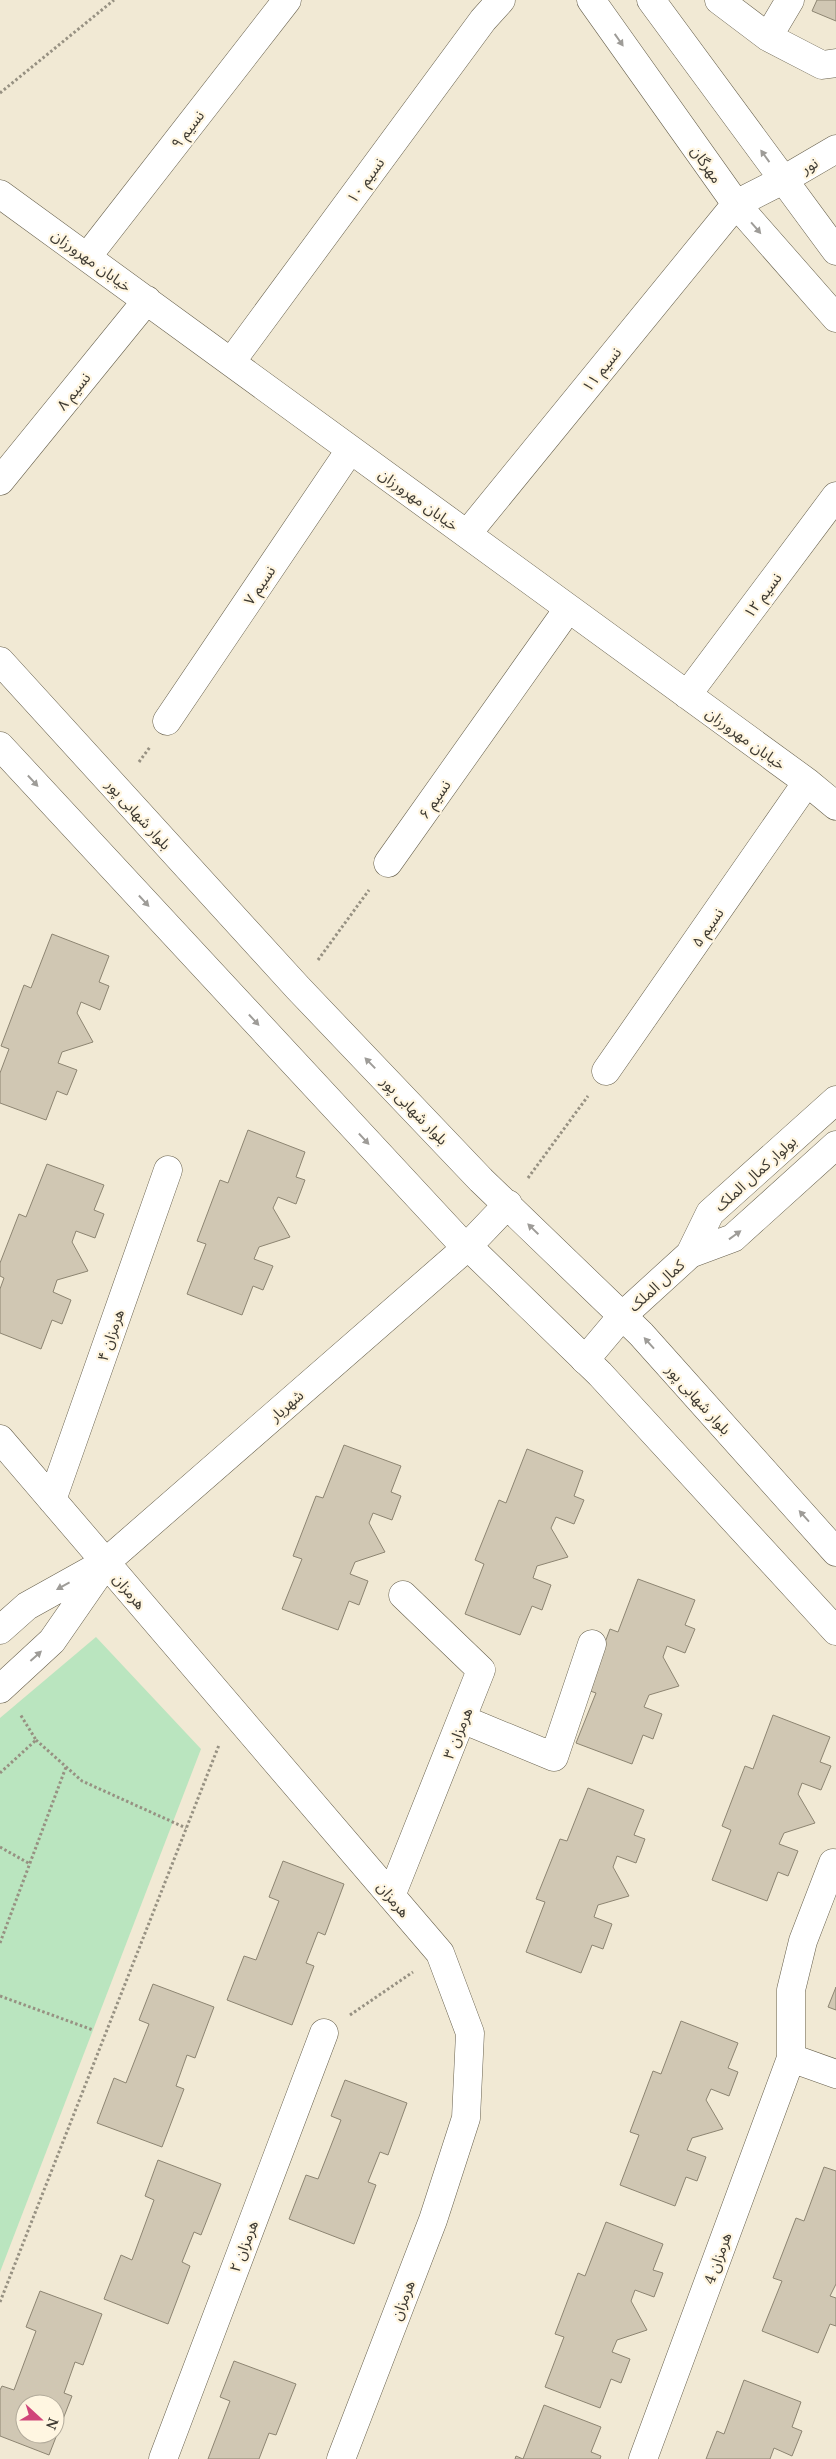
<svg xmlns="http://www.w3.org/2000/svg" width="836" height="2459" font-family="'Noto Serif','Noto Sans Arabic',serif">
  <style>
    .green { fill: #bae5bf }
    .building { fill: #d0c7b3; stroke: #8d8572; fill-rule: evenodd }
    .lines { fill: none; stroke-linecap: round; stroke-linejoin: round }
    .minor-casing { stroke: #67604d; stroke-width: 29 }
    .major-casing { stroke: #67604d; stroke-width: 29 }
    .path { stroke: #979182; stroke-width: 3; stroke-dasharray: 2.5 2.5; stroke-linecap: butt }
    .minor { stroke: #fff; stroke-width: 28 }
    .major { stroke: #fff; stroke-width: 28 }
    .oneway { fill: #9e9c98 }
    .labels { text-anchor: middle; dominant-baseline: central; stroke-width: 4.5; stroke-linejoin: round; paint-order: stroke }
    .street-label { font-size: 15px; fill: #3e3a32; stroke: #fff6e1 }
  </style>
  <rect width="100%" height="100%" fill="#f1e9d4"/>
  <path class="green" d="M 96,1637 L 201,1749 L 0,2272 L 0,1718 Z"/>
  <path class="building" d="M 817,0 L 836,0 L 836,21 L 812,11 Z
    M 52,934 L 109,956 L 99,982 L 109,986 L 100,1010 L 81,1002 L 77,1013 L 93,1042 L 62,1052 L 58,1063 L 77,1070 L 67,1095 L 57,1091 L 46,1120 L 0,1103 L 0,1073 L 9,1049 L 1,1046 L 24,985 L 31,988 Z
    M 248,1130 L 305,1152 L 296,1177 L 305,1180 L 296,1204 L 278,1197 L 273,1208 L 290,1237 L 259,1247 L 254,1259 L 273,1266 L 263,1290 L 253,1286 L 242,1315 L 187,1294 L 206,1244 L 197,1241 L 220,1180 L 228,1183 Z
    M 47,1164 L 104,1185 L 94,1210 L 104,1214 L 95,1238 L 76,1231 L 72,1242 L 88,1271 L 57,1280 L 53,1292 L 71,1300 L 62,1324 L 52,1320 L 41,1349 L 0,1333 L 0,1289 L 4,1278 L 0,1276 L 0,1263 L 19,1214 L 26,1217 Z
    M 344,1445 L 401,1466 L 391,1492 L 401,1496 L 392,1520 L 373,1513 L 369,1523 L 385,1552 L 355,1562 L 350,1574 L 368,1581 L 359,1605 L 349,1601 L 338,1630 L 282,1609 L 302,1559 L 293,1556 L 316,1496 L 323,1498 Z
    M 527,1449 L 583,1471 L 574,1496 L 584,1500 L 574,1524 L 556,1517 L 551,1528 L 568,1557 L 537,1566 L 533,1578 L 551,1585 L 542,1610 L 532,1606 L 520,1635 L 465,1614 L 484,1564 L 475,1560 L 499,1500 L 506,1503 Z
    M 638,1579 L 695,1600 L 685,1625 L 695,1629 L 685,1653 L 667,1646 L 663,1657 L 679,1686 L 649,1695 L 644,1707 L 662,1714 L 653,1739 L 643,1735 L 632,1764 L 576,1743 L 596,1693 L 587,1690 L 610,1629 L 618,1632 Z
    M 773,1715 L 830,1737 L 820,1762 L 831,1766 L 821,1790 L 802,1783 L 798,1794 L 815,1823 L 784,1833 L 779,1844 L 798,1851 L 788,1876 L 778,1872 L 767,1901 L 712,1880 L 731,1830 L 722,1826 L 745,1766 L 753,1769 Z
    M 588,1788 L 644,1810 L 634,1835 L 645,1839 L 636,1863 L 617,1856 L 613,1867 L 629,1896 L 598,1905 L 594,1917 L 612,1924 L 603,1949 L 592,1945 L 581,1973 L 526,1952 L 545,1902 L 536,1899 L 560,1839 L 567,1841 Z
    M 283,1861 L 344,1884 L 325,1935 L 318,1932 L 306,1963 L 314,1966 L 292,2025 L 227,2000 L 244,1956 L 256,1960 L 279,1901 L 269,1897 Z
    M 153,1984 L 214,2007 L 195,2058 L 187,2055 L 176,2086 L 184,2089 L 162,2147 L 97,2123 L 114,2078 L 126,2083 L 149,2024 L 139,2020 Z
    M 836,1987 L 836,2010 L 828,2007 Z
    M 681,2021 L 738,2043 L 728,2068 L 738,2072 L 729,2096 L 711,2089 L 706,2100 L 723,2129 L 692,2138 L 687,2150 L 706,2157 L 697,2181 L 686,2177 L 675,2206 L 620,2185 L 639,2135 L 630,2132 L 653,2071 L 661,2074 Z
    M 345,2080 L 407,2103 L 388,2155 L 380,2152 L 368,2182 L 376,2185 L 354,2244 L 289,2219 L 306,2175 L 318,2179 L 341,2120 L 331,2116 Z
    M 158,2160 L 221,2184 L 201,2235 L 194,2232 L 182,2262 L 190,2266 L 168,2324 L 104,2299 L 121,2255 L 132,2260 L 154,2200 L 145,2196 Z
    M 824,2167 L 836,2171 L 836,2284 L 830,2296 L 836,2298 L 836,2326 L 830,2324 L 818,2353 L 762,2331 L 782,2281 L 773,2278 L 796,2218 L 804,2221 Z
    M 606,2222 L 663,2244 L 653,2270 L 663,2273 L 654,2297 L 635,2290 L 631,2301 L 647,2330 L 617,2340 L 612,2352 L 630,2359 L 621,2383 L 611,2379 L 600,2408 L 545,2387 L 564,2337 L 555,2334 L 578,2273 L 585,2276 Z
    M 40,2291 L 102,2314 L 83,2365 L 75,2362 L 64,2393 L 72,2396 L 49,2455 L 0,2436 L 0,2390 L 2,2386 L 14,2390 L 36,2331 L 26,2327 ZM 25,2404 L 55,2404 L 55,2434 L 25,2434 Z
    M 234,2361 L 296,2384 L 276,2435 L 269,2433 L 259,2459 L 208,2459 L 230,2401 L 220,2397 Z
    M 744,2380 L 801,2402 L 792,2427 L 802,2431 L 792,2456 L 774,2448 L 770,2459 L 706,2459 L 717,2431 L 724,2434 Z
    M 544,2405 L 601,2427 L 591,2452 L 601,2456 L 600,2459 L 515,2459 L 516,2456 L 523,2459 Z"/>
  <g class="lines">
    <g class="minor-casing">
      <path id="minor" d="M 591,0 L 736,204 L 836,318
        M 651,0 L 836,251
        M 719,0 L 768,37 L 822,65 L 836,63
        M 768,37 L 790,0
        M 0,194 L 807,782 L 836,806
        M 87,257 L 287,0
        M 231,362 L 483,20 L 501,0
        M 0,481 L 147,300
        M 467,534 L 736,204 L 783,180 L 836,149
        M 687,695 L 836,496
        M 167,721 L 350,450
        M 388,863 L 568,609
        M 606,1071 L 807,782
        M 690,1254 L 710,1213 L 836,1100
        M 585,1360 L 622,1316 L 690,1254 L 733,1238 L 836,1145
        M 0,1439 L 440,1953 L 470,2033 L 466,2118 L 433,2220 L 341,2459
        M 52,1500 L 168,1170
        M 0,1630 L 27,1606 L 106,1562 L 466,1248
        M 0,1689 L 52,1641 L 104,1566
        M 462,1719 L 554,1757 L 592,1644
        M 391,1896 L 481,1670 L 403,1595
        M 791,2058 L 836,2074
        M 163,2459 L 324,2033
        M 643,2459 L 791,2058 L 791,1990 L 803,1941 L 833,1863"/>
    </g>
    <g class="major-casing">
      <path id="major" d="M 0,661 L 298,988 L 481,1180 L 641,1334 L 836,1552
        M 0,746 L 466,1248 L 475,1253 L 600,1374 L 836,1631
        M 466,1248 L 508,1204"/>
    </g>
    <path class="path" d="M 0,93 L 114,0
      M 139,762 L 150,747
      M 318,960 L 369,890
      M 528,1178 L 588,1096
      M 36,1740 L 82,1781 L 186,1828
      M 0,1773 L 36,1740 L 20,1714
      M 0,1847 L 30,1864
      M 0,1943 L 66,1767
      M 0,1996 L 93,2030
      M 350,2015 L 413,1972
      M 0,2302 L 219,1745"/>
    <use href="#minor" class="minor"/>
    <use href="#major" class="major"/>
  </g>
  <defs><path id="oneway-solid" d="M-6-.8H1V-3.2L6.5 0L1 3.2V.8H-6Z" transform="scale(1.25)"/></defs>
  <g class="oneway">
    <use href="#oneway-solid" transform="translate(619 40) rotate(55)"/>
    <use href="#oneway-solid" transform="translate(765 156) rotate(-126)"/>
    <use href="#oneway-solid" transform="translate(756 228) rotate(49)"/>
    <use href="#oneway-solid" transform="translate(33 781) rotate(47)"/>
    <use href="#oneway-solid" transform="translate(144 901) rotate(47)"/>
    <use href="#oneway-solid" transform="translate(254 1020) rotate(47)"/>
    <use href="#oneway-solid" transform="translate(370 1063) rotate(-134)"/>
    <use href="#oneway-solid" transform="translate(364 1139) rotate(47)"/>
    <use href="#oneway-solid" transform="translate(533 1229) rotate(-136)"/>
    <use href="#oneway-solid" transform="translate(735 1235) rotate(-36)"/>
    <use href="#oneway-solid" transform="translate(649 1343) rotate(-132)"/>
    <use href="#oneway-solid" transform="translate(804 1516) rotate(-132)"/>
    <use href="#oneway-solid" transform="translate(63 1586) rotate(151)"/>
    <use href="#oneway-solid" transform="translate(36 1656) rotate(-42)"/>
  </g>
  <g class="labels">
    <g class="street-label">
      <text transform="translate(187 129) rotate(-52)">نسیم ۹</text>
      <text transform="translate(707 164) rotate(55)">مهرگان</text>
      <text transform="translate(809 165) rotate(-31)">نور</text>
      <text transform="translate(365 180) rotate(-54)">نسیم ۱۰</text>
      <text transform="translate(92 260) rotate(36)">خیابان مهرورزان</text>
      <text transform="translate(601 369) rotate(-51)">نسیم ۱۱</text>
      <text transform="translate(73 391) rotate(-51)">نسیم ۸</text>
      <text transform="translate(419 499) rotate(36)">خیابان مهرورزان</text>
      <text transform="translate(259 585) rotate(-56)">نسیم ۷</text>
      <text transform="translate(762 595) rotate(-53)">نسیم ۱۲</text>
      <text transform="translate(746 738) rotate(36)">خیابان مهرورزان</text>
      <text transform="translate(434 799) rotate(-55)">نسیم ۶</text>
      <text transform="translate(139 814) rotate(48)">بلوار شهابی پور</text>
      <text transform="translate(707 927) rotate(-55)">نسیم ۵</text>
      <text transform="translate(415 1110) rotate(46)">بلوار شهابی پور</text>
      <text transform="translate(755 1173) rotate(-42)">بولوار کمال الملک</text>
      <text transform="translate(656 1285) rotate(-42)">کمال الملک</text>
      <text transform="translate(110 1335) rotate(-71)">هرمزان ۴</text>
      <text transform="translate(699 1399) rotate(48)">بلوار شهابی پور</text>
      <text transform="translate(286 1405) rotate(-41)">شهریار</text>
      <text transform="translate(130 1591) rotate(50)">هرمزان</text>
      <text transform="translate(457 1733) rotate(-68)">هرمزان ۳</text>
      <text transform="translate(394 1899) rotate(50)">هرمزان</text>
      <text transform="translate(243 2246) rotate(-69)">هرمزان ۲</text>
      <text transform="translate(717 2258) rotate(-70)">هرمزان 4</text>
      <text transform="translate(402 2300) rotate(-69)">هرمزان</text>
    </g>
  </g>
  <g transform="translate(40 2419) rotate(111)"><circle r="24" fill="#fff6e1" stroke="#b2ab9b"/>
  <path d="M0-4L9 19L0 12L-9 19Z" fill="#d04479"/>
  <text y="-8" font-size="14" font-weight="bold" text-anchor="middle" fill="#3e3a32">N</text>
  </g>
</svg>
